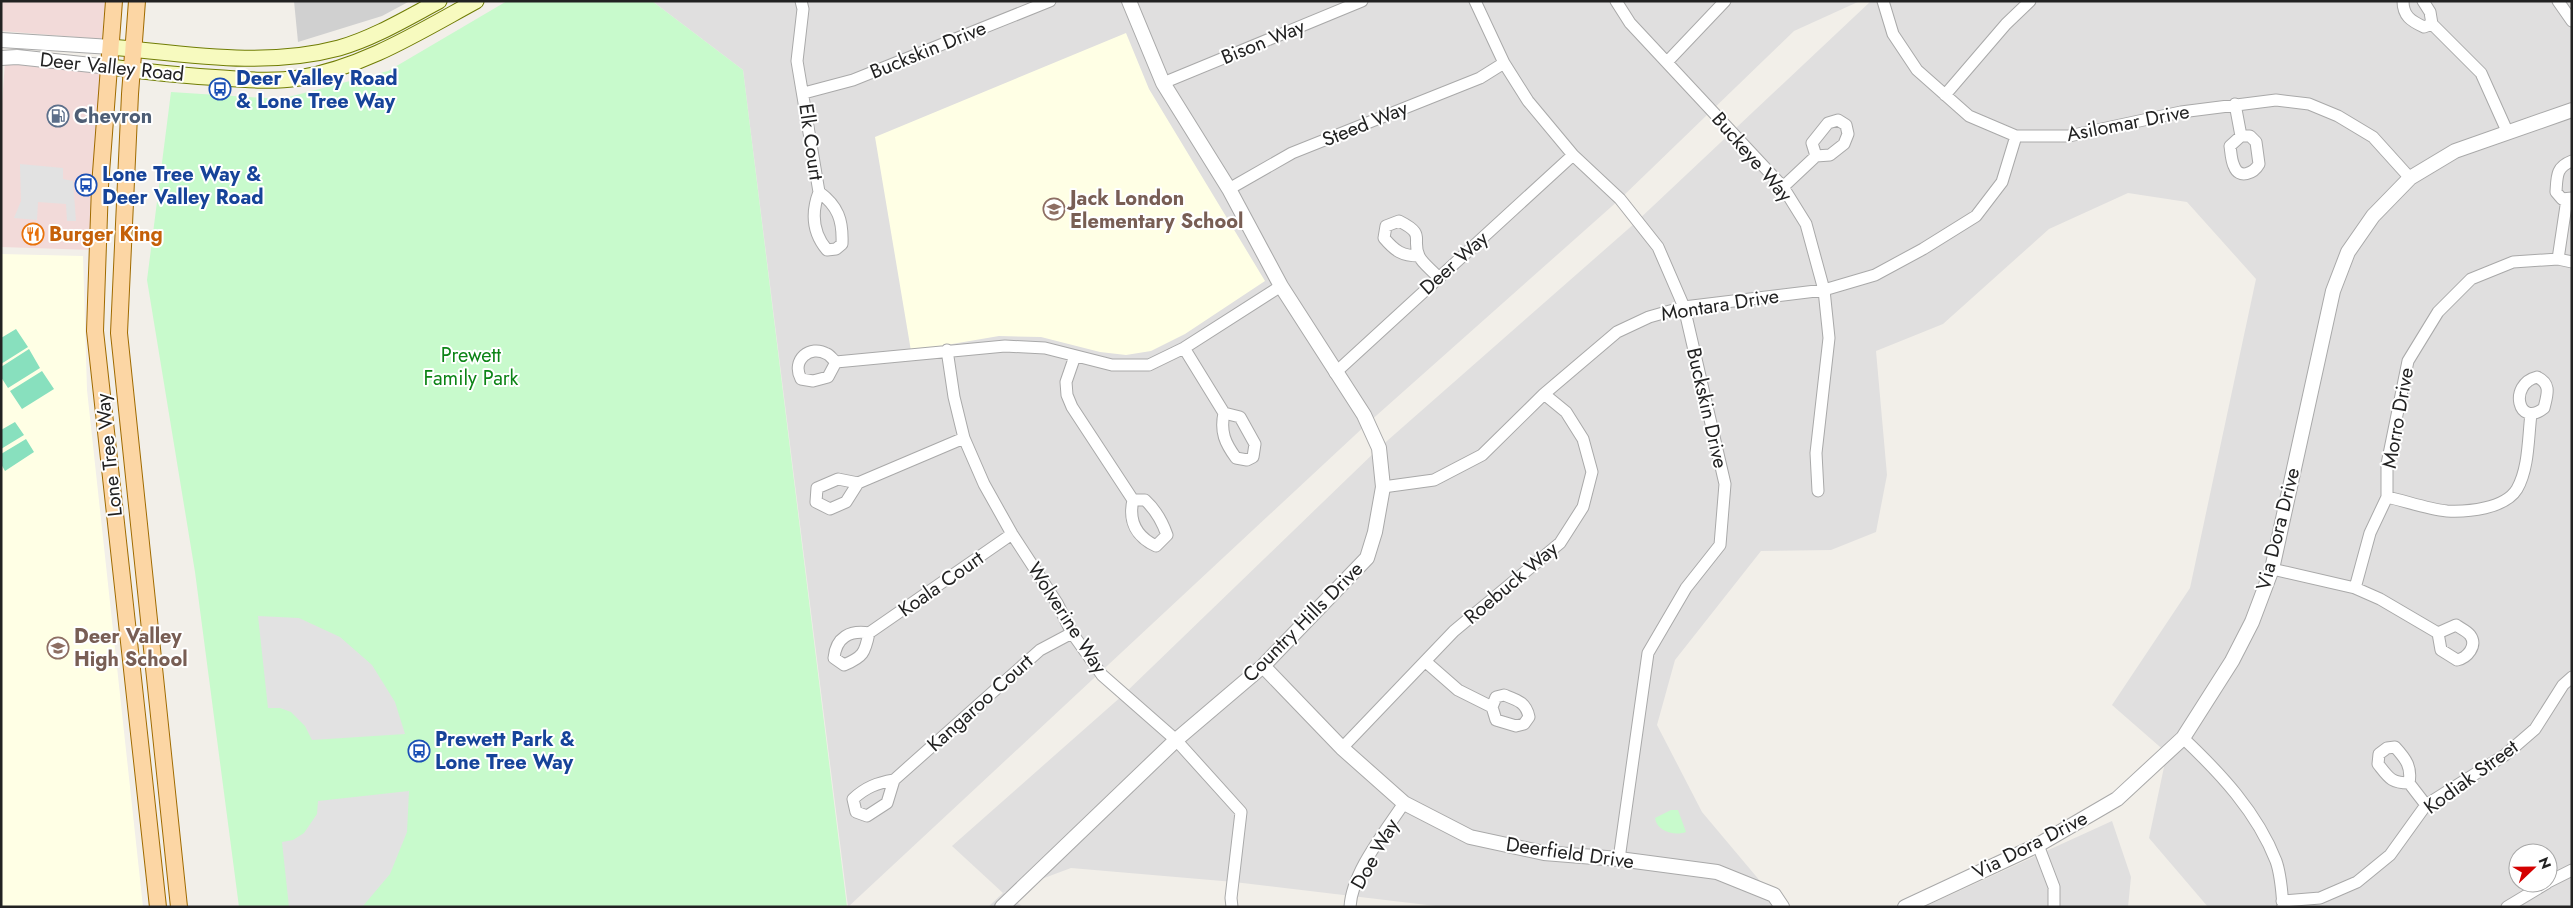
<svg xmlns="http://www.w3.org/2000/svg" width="2573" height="908" font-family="Jost,sans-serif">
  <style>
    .residential { fill: #e0dfdf; fill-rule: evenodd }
    .commercial { fill: #f2dad9 }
    .education { fill: #ffffe5 }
    .religious { fill: #d0d0d0 }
    .park { fill: #c8facc }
    .pitch { fill: #88e0be }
    .parking { fill: #e2e2e2 }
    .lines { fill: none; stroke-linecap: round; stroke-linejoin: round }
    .minor-casing { stroke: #a9a9a9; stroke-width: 13 }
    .tertiary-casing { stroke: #a9a9a9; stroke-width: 16 }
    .secondary-casing { stroke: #707d05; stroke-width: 17 }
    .primary-casing { stroke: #a06b00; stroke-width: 18 }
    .minor { stroke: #fff; stroke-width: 11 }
    .tertiary { stroke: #fff; stroke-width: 14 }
    .secondary { stroke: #f7fabf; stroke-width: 15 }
    .primary { stroke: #fcd6a4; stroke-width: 16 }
    .labels { text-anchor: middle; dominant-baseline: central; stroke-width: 4; stroke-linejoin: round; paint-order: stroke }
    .street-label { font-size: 20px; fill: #222; stroke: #fff }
    .transit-label { font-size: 20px; font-weight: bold; fill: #164399; stroke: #fff; text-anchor: start }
    .service-label { font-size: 20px; font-weight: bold; fill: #4e5e75; stroke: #fff; text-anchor: start }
    .education-label { font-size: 20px; font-weight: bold; fill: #785e54; stroke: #fff; text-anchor: start }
    .food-label { font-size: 20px; font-weight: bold; fill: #c56008; stroke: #fff; text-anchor: start }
    .park-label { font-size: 20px; fill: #0c8416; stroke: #fff }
  </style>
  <rect width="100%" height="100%" fill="#f2efe9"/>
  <path class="residential" d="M 652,1 L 1860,1 L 1794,31 L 1620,199 L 1368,423 L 848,907 L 743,70 Z
    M 1871,1 L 2572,1 L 2572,907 L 2208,907 L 2149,838 L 2167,753 L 2112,705 L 2190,588 L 2256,279 L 2187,202 L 2128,193 L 2049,229 L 1943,324 L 1876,351 L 1887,475 L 1876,532 L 1831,550 L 1761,551 L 1675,660 L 1657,725 L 1702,812 L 1782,907 L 1444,907 L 1234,882 L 1071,868 L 1004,893 L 1023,907 L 988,907 L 1003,893 L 952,846 L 1123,695 L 1379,448 L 1635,223 ZM 2518,853 L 2548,853 L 2548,883 L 2518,883 Z
    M 2112,821 L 2131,877 L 2128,907 L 1924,907 Z"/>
  <path class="commercial" d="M 1,1 L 105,1 L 102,39 L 1,31 Z
    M 5,62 L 101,72 L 93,250 L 1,247 L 1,117 Z"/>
  <path class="education" d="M 1126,33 L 1149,89 L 1265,281 L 1185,334 L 1151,351 L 1126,355 L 1100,352 L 1041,337 L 999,336 L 911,351 L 875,137 Z
    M 1,254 L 83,256 L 87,390 L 143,907 L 1,907 Z"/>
  <path class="religious" d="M 294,1 L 410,1 L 382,16 L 298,42 Z"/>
  <path class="park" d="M 507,1 L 652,1 L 743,70 L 847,907 L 239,907 L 195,572 L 147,280 L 171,92 L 281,99 L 388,71 Z
    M 1671,810 L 1678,810 L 1686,832 C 1675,836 1657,832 1655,818 Z"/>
  <path class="pitch" d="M 16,329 L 28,347 L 1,364 L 1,338 Z
    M 29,349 L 40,368 L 8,388 L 1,377 L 1,367 Z
    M 42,371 L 54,389 L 22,409 L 10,391 Z
    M 15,422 L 24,435 L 1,449 L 1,430 Z
    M 26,439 L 34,452 L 5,471 L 1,464 L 1,454 Z"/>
  <path class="parking" d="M 20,164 L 63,168 L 63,179 L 73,181 L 76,221 L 67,221 L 66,204 L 38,202 L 37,220 L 14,218 L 21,201 Z
    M 258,616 L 299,618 L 340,637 L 372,665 L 395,702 L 405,734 L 312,740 L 305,726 L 291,712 L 280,708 L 268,708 Z
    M 409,791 L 407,832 L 390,874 L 363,906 L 289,907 L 282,842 L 293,840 L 304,833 L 317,814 L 318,801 Z"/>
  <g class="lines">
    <g class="minor-casing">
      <path id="minor" d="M 801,1 L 803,9 L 797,61 L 819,192 C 811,213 812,232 827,250 L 836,249 L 842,244 C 843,220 838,206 819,192
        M 1475,1 L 1504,63 L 1528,101 L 1573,155 L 1620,199 L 1658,247 L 1684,307 L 1725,484 L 1720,545 L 1686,588 L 1648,653 L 1619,859
        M 1616,1 L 1630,23 L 1783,187 L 1806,224 L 1824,290 L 1829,338 L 1816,453 L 1818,491
        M 1883,1 L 1893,34 L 1917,70 L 1969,116 L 2016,136 L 2069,136 L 2181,112 L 2276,100 L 2309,104 L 2338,116 L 2373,137 L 2410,178
        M 2403,1 C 2403,16 2411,21 2424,27 L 2432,24
        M 2423,1 L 2430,12 L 2432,24 L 2481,73 L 2507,131
        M 2558,1 L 2572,21
        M 1668,61 L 1725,1
        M 1163,83 L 1362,1
        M 804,93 L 853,80 L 1050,1
        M 1945,95 L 2006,24 L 2030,1
        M 2235,104 L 2241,136
        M 2241,136 L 2250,136 L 2256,142 L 2259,164 C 2254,173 2239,180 2234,166 C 2231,160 2231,152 2230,146 Z
        M 2572,161 C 2556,167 2557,176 2556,192 L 2562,199 L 2572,198
        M 1783,187 L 1816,156 L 1830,155 L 1844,144 L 1848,134 L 1846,125 L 1838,120 L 1828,123 L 1812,143 L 1816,156
        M 1229,189 L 1292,153 L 1480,78 L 1504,63
        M 1419,256 C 1402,256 1395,251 1384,238 L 1386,226 L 1399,221 C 1427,235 1411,238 1419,256 C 1422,263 1433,271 1438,277
        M 2558,259 L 2567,199
        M 1184,348 L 1224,413 C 1220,432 1225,443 1236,458 L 1247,460 L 1253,457 L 1255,444 L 1240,417 L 1224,413
        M 947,350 L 954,397 L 964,438 L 984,484 L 1012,534 L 1057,603 L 1072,633 L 1102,675 L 1176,740 L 1241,812 L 1231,898 L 1232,907
        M 1075,356 L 1066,382 L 1067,395 L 1072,407 L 1133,500 C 1128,522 1137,537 1156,546 L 1167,535 C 1162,521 1156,510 1145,500 L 1133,500
        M 836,362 L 828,377 L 813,381 L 801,379 C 791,360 810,344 827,354 C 830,355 833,360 836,362 L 1005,346 L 1045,348 L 1112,365 L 1149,365 L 1184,348 L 1281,286
        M 1335,373 L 1573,155
        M 2537,377 C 2552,384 2547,395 2544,408 C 2518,429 2508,384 2537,377 Z
        M 858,483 L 846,502 L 830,509 L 816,502 L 817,488 L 838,479 L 858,483 L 964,438
        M 1383,487 L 1434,480 L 1482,455 L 1544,394 L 1617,332 L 1649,317 L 1684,307 L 1824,290 L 1875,275 L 1923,249 L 1976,216 L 2002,182 L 2016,136
        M 2387,497 C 2406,501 2427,509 2447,511 C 2467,512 2505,509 2517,489 C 2529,468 2528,438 2531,414
        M 2272,569 L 2355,588 L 2380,599 L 2438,633
        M 2355,588 L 2370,533 L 2387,497 L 2387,464 L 2408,361 L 2438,312 L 2471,279 L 2513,262 L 2558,259 L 2572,262
        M 2456,625 C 2460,628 2467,631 2470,635 C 2478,646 2467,658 2457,660 L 2441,650 L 2438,633 Z
        M 869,633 C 865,653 863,657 844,665 L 834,658 C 836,637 850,630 869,633 L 1012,534
        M 1426,662 L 1458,690 L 1492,707
        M 1504,695 C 1517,700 1526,702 1529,717 L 1524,724 L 1516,726 L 1496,720 L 1492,707 L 1496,697 Z
        M 2183,738 C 2220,773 2257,812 2276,861 C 2281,875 2282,892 2283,907
        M 2395,747 C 2406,759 2412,767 2409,783 C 2391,783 2389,778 2378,764 L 2379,754 L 2387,748 Z
        M 1342,748 L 1454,631 L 1560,543 L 1583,507 L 1592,472 L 1583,439 L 1566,412 L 1544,394
        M 894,780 L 887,803 L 867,816 L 856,812 L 853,799 C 866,787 877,783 894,780 L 1040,650 L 1072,633
        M 2409,783 L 2426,805
        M 2038,845 L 2054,887 L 2054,907
        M 2548,882 L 2572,870
        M 2282,901 L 2320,898 L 2357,882 L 2390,855 L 2426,805 L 2505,755 L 2535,729 L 2563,685 L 2572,677
        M 1350,907 C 1352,872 1385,832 1404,803
        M 2507,907 L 2547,883"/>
    </g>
    <g class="tertiary-casing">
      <path id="tertiary" d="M 1,40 L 111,47
        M 1,58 L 17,57 L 110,67
        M 1263,666 L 1342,748 L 1404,803 L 1470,837 L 1544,853 L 1619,859 L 1717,872 L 1774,895 L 1782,907
        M 1002,907 L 1176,740 L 1263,666 L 1367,558 L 1375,532 L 1383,487 L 1379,448 L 1364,415 L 1281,286 L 1229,189 L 1163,83 L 1129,1
        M 1905,907 L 2038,845 L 2117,799 L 2183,738 L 2232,661 L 2252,622 L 2272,569 L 2333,291 L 2348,252 L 2373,216 L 2410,178 L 2455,151 L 2572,110"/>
    </g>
    <g class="secondary-casing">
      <path id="secondary" d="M 111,47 C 187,54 264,68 339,48 C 374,38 407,18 439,1
        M 110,67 C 147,72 185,76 223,78 C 248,80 274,82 299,78 C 364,67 419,32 476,1"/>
    </g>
    <g class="primary-casing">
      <path id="primary" d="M 114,1 L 100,186 L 95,331 L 158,907
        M 137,1 L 130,94 L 119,333 L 179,907"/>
    </g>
    <use href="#minor" class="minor"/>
    <use href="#tertiary" class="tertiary"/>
    <use href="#secondary" class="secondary"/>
    <use href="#primary" class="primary"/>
  </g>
  <defs>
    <g id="bus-ring" transform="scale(1.125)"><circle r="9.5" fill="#fff" stroke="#1a4fb4" stroke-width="1.5"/><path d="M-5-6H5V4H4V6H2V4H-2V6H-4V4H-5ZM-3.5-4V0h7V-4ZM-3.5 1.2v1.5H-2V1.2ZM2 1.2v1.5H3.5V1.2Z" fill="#1a4fb4"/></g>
    <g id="fuel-ring" transform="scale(1.125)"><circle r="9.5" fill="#fff" stroke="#5c6f8a" stroke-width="1.5"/><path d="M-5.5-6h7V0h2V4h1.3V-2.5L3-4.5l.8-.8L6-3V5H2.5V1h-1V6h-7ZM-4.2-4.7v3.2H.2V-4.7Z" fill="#5c6f8a"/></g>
    <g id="school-ring" transform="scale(1.125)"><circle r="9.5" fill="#fff" stroke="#8d6e63" stroke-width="1.5"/><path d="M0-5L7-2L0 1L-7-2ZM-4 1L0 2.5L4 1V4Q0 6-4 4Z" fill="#8d6e63"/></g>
    <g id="restaurant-ring" transform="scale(1.125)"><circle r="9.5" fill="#fff" stroke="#e8710a" stroke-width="1.5"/><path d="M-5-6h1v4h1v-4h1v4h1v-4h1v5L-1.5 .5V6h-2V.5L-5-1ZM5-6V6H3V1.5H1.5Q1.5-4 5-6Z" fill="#e8710a"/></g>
  </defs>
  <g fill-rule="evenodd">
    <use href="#bus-ring" x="220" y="89"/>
    <use href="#fuel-ring" x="58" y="116"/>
    <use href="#bus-ring" x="86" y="185"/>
    <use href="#school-ring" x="1054" y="209"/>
    <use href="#restaurant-ring" x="33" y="234"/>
    <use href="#school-ring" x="58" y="648"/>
    <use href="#bus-ring" x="419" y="751"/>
  </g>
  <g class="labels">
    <g class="street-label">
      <text transform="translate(1263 42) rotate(-22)">Bison Way</text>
      <text transform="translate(928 50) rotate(-22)">Buckskin Drive</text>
      <text transform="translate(112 67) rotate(6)">Deer Valley Road</text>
      <text transform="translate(2128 123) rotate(-11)">Asilomar Drive</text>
      <text transform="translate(1365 124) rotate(-22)">Steed Way</text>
      <text transform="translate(811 142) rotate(82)">Elk Court</text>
      <text transform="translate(1752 157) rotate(49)">Buckeye Way</text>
      <text transform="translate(1454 263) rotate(-42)">Deer Way</text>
      <text transform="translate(1720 305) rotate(-9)">Montara Drive</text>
      <text transform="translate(1707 408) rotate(77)">Buckskin Drive</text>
      <text transform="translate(2398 418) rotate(-80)">Morro Drive</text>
      <text transform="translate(109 455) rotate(-96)">Lone Tree Way</text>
      <text transform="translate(2278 529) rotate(-76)">Via Dora Drive</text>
      <text transform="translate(1511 583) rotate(-40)">Roebuck Way</text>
      <text transform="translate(941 584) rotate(-35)">Koala Court</text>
      <text transform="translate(1067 618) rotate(57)">Wolverine Way</text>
      <text transform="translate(1303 622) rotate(-45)">Country Hills Drive</text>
      <text transform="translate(980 703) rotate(-42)">Kangaroo Court</text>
      <text transform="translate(2471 777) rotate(-36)">Kodiak Street</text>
      <text transform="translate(2030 845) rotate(-27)">Via Dora Drive</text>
      <text transform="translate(1570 853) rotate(8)">Deerfield Drive</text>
      <text transform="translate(1375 854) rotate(-61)">Doe Way</text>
    </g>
    <g class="transit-label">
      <text x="236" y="78">Deer Valley Road<tspan x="236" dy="23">&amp; Lone Tree Way</tspan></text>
      <text x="102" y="174">Lone Tree Way &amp;<tspan x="102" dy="23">Deer Valley Road</tspan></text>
      <text x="435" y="739">Prewett Park &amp;<tspan x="435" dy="23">Lone Tree Way</tspan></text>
    </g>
    <g class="service-label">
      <text x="74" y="116">Chevron</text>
    </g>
    <g class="education-label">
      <text x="1070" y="198">Jack London<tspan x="1070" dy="23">Elementary School</tspan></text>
      <text x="74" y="636">Deer Valley<tspan x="74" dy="23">High School</tspan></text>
    </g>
    <g class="food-label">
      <text x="49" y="234">Burger King</text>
    </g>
    <g class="park-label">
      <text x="471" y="355">Prewett<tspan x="471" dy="23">Family Park</tspan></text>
    </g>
  </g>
  <rect width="2573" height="908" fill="none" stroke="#222222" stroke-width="5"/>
  <g transform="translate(2533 868) rotate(68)"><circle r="24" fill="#ffffff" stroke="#a7a7a7"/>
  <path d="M0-4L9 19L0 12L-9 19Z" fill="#d40000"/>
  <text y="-8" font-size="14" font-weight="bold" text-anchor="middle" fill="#222222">N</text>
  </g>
</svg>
